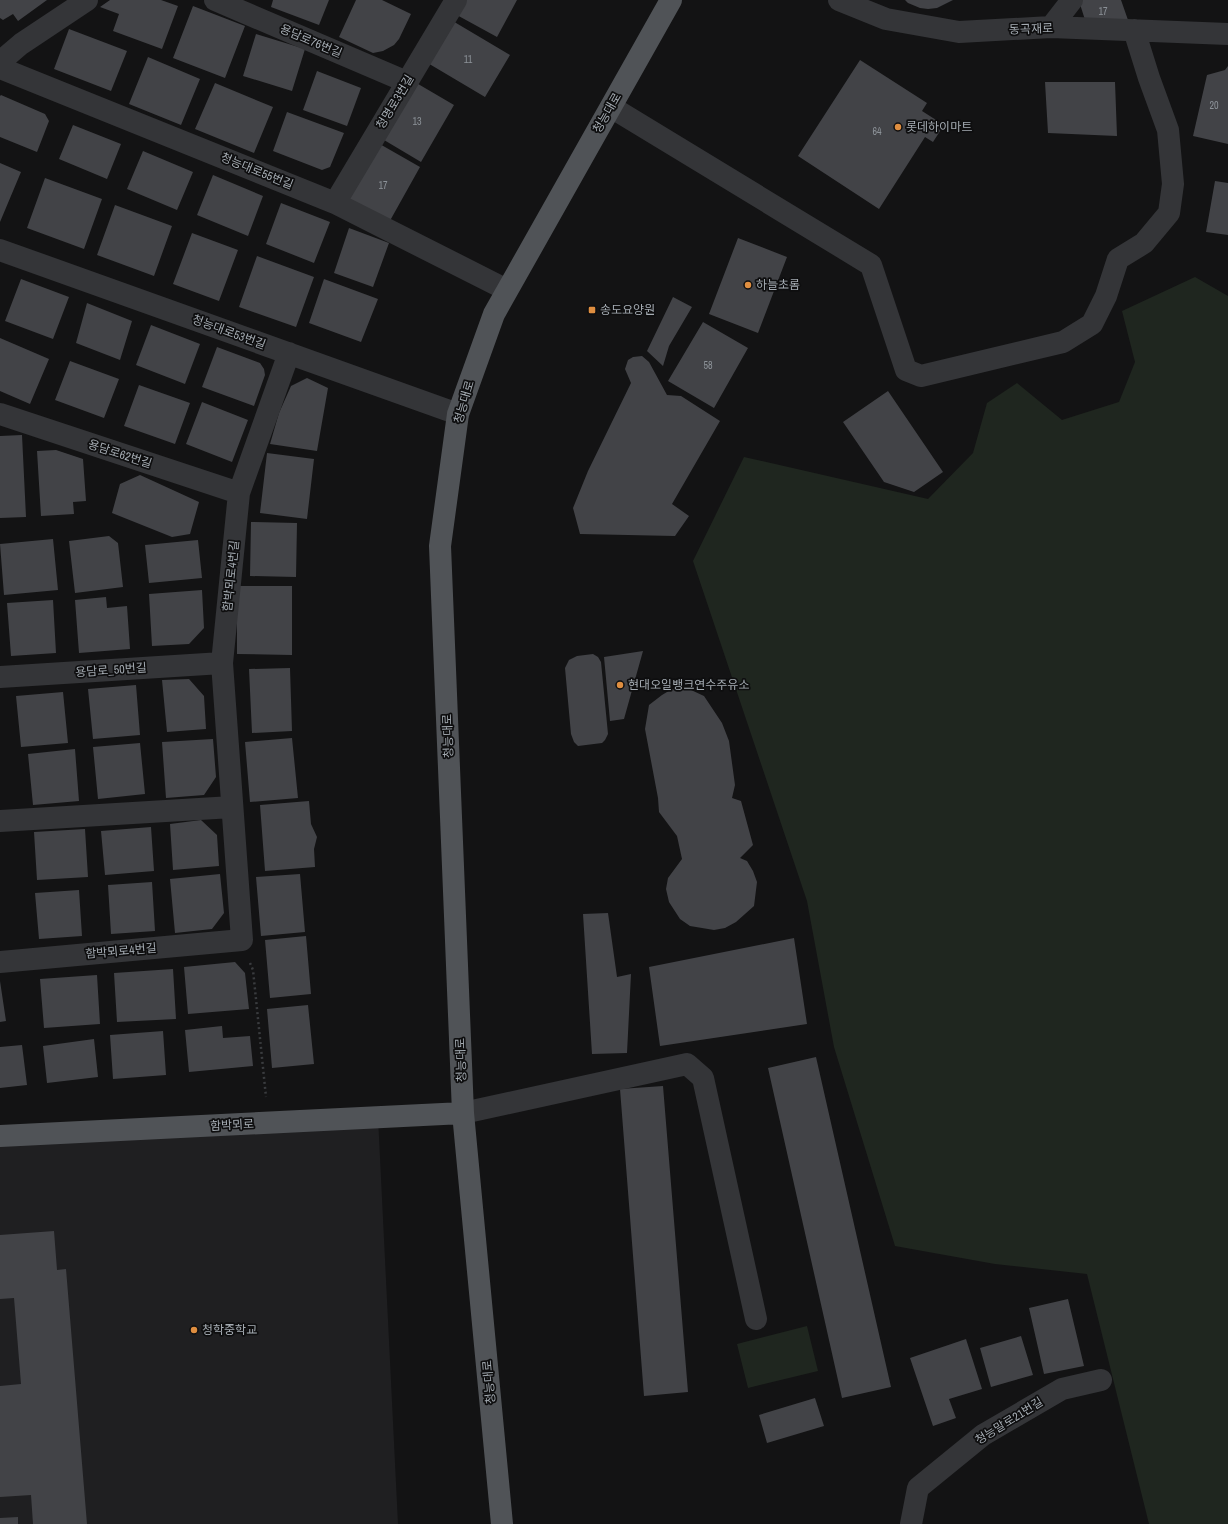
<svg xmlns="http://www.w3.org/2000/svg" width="1228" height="1524" font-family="'Archivo Narrow','Noto Sans KR',sans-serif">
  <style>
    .built { fill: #1f1f21 }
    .green { fill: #1f261f }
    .building { fill: #424347 }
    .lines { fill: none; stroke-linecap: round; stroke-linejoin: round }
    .path { stroke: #3a3c3f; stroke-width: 2.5; stroke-dasharray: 2 3; stroke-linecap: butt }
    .minor { stroke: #343538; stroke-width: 22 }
    .major { stroke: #505357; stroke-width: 22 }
    .poi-dot { fill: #df8e40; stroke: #0e0e0f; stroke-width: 1.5 }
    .labels { text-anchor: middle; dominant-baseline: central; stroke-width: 3.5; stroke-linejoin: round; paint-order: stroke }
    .number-label { font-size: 10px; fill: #8c9298 }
    .street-label { font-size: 12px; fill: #a5acb3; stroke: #0e0e0f }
    .poi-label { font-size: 12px; fill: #a5acb3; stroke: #0e0e0f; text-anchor: start }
  </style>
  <rect width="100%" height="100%" fill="#131314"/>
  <path class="built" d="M 378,1117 L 398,1524 L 0,1524 L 0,1136 Z"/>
  <path class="green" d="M 1195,277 L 1228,296 L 1228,1524 L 1149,1524 L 1087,1274 L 995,1264 L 895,1246 L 834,1047 L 807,901 L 693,561 L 744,457 L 928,499 L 973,453 L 987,403 L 1017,383 L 1062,420 L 1119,402 L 1135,362 L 1122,311 Z
    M 807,1326 L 818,1371 L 748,1388 L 737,1344 Z"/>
  <path class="building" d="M 0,0 L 47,0 L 18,21 L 13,14 L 3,20 L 0,18 Z
    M 110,0 L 161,0 L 178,6 L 162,49 L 113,31 L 119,14 L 100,7 Z
    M 273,0 L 329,0 L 319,25 L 271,7 Z
    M 356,0 L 382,0 L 411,14 L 399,39 L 394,45 L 383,51 L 373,53 L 339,37 Z
    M 463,0 L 517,0 L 497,37 L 455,14 Z
    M 905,0 L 953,0 L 937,8 L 928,9 L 920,8 L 908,3 Z
    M 1080,0 L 1121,0 L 1128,20 L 1086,23 L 1079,1 Z
    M 193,6 L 245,26 L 225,78 L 173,58 Z
    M 451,20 L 510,55 L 485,97 L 426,62 Z
    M 69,29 L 127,51 L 111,91 L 54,69 Z
    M 256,34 L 305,49 L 292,91 L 243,76 Z
    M 148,57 L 200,79 L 181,125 L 129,104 Z
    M 860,60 L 927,103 L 922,111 L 944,125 L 933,142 L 925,137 L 879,209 L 798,156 Z
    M 1228,66 L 1228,144 L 1193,136 L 1207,75 L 1225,70 Z
    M 317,71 L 361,88 L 347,126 L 303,110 Z
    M 413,81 L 454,105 L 421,162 L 379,137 Z
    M 1045,82 L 1115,82 L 1117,136 L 1048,133 Z
    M 215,83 L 273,107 L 254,153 L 195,129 Z
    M 1,95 L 45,114 L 49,121 L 37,152 L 0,137 L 0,96 Z
    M 287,112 L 344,133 L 330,167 L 322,170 L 273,151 Z
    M 73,125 L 121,144 L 107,179 L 59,159 Z
    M 378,143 L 420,167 L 387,226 L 345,202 Z
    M 143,151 L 193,172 L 177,210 L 127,189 Z
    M 0,163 L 21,172 L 0,222 Z
    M 213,175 L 263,196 L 248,236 L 197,215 Z
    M 45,178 L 102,199 L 84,249 L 27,228 Z
    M 1215,181 L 1228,183 L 1228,235 L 1206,232 Z
    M 281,203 L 330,222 L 314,263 L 266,244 Z
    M 115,205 L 172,226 L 154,276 L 97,255 Z
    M 349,228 L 389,243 L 373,287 L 334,273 Z
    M 192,233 L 238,250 L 219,301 L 173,284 Z
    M 738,238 L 787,257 L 758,333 L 709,314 Z
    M 257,256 L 314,277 L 296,327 L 239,307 Z
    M 21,279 L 69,297 L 53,339 L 5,321 Z
    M 324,279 L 378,299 L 361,342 L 309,323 Z
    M 673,297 L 692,307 L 669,346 L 663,366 L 647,351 Z
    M 87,303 L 132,321 L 120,360 L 76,343 Z
    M 703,322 L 748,348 L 714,408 L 668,381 Z
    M 151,325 L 200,344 L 185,384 L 136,365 Z
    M 0,338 L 49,359 L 30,404 L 0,391 Z
    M 217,347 L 260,363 L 264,369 L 265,375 L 254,406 L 202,387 Z
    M 642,356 L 649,362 L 667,395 L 681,396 L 720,421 L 672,504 L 689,516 L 675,536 L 580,534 L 573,508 L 588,471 L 631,383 L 625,369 L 628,360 L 633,357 Z
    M 70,361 L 119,379 L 104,418 L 55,400 Z
    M 307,378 L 328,388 L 317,451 L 270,444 L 279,413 L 291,386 Z
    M 139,385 L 190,403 L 175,444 L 124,426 Z
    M 888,391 L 943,472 L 914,492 L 884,482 L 843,422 Z
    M 202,402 L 248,420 L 232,462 L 186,444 Z
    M 22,435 L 26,517 L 0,518 L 0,436 Z
    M 56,450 L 83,459 L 86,501 L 73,502 L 74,514 L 41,516 L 37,451 Z
    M 267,453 L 314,459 L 307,519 L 260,513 Z
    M 140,475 L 199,502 L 190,534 L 172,537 L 112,513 L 120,484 Z
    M 251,522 L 297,523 L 296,577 L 250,576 Z
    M 109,536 L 118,543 L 123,587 L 75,593 L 69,541 Z
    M 53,539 L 58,590 L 4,595 L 0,544 Z
    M 198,540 L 202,578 L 149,583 L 145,545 Z
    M 237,586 L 292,586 L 292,655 L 237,654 Z
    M 202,590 L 204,628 L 189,644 L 152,646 L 149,594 Z
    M 106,597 L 107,608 L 127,606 L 130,649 L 79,653 L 75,600 Z
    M 53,600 L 56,653 L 11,656 L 7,603 Z
    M 643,651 L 624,719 L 610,721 L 604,657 Z
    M 593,654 L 598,657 L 601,662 L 608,734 L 605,740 L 602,743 L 578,746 L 574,742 L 571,734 L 565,668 L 569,660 L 577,656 Z
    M 290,668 L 292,731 L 252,733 L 249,669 Z
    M 189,679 L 204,696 L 206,729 L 167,732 L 162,680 Z
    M 136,685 L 140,735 L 93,739 L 88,689 Z
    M 672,689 L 691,690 L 704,696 L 722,723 L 729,741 L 735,785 L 732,798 L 741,801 L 753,845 L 740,858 L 747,861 L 753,871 L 757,882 L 754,906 L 736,922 L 725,928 L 714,930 L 690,926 L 680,919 L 669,902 L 666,889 L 668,878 L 682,859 L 677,836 L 659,812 L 658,798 L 645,729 L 649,705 L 662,695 Z
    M 63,692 L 68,743 L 21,747 L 16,696 Z
    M 292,738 L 298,798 L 250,802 L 245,742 Z
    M 213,739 L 216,777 L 204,795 L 166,798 L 162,742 Z
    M 140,743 L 145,794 L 98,799 L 93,747 Z
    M 75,749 L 79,801 L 33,805 L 28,754 Z
    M 309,801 L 311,824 L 317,837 L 314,849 L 315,867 L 265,871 L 260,805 Z
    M 201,820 L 217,835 L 219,866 L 173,870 L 170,824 Z
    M 151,827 L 154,871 L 105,875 L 101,831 Z
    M 85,829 L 88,877 L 37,880 L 34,832 Z
    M 220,874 L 224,913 L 212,929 L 175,933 L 170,879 Z
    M 300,874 L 305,932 L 261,936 L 256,877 Z
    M 152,882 L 155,931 L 111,934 L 108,885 Z
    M 79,890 L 82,936 L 39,939 L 35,893 Z
    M 608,913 L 617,977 L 631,974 L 627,1053 L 592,1054 L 583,914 Z
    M 306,936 L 311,994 L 270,998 L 265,940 Z
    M 794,938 L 807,1024 L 660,1046 L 649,967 Z
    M 235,962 L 245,973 L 249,1009 L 188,1014 L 184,967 Z
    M 173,969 L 176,1019 L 117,1022 L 114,973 Z
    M 97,975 L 100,1024 L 44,1028 L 40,979 Z
    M 0,981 L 6,1021 L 0,1022 Z
    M 308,1005 L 314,1064 L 272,1068 L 267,1009 Z
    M 222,1026 L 223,1038 L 250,1036 L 253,1066 L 189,1072 L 185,1030 Z
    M 163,1031 L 166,1075 L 113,1079 L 110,1035 Z
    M 94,1039 L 98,1077 L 47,1083 L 43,1046 Z
    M 22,1045 L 27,1085 L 0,1088 L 0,1047 Z
    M 816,1057 L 891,1387 L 842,1398 L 768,1068 Z
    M 663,1086 L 688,1392 L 644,1396 L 620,1089 Z
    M 54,1231 L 57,1270 L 66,1269 L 87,1524 L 33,1524 L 31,1495 L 0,1497 L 0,1386 L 21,1384 L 14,1298 L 0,1299 L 0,1235 Z
    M 1068,1299 L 1084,1366 L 1044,1374 L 1029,1308 Z
    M 1021,1336 L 1033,1375 L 991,1387 L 980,1348 Z
    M 966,1339 L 982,1389 L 949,1399 L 956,1418 L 933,1426 L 910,1358 Z
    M 815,1398 L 824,1426 L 767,1443 L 759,1415 Z
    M 18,1517 L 18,1524 L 0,1524 L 0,1518 Z"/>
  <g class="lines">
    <path class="path" d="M 250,963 L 253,970 L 266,1097"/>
    <path class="minor" d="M 215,0 L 407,82
      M 839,0 L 886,19 L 959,32 L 1051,27 L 1228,34
      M 1051,27 L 1072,0
      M 0,62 L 21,44 L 87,0
      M 0,68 L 335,203 L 507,290
      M 611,107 L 871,265 L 906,370 L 921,376 L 1063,342 L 1092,324 L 1106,296 L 1118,259 L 1144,243 L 1169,213 L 1173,184 L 1168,130 L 1149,78 L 1134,30
      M 335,203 L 456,0
      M 0,250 L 458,414
      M 0,414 L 239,493
      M 0,677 L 222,663
      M 0,821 L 232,807
      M 0,962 L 242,940 L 222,663 L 239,493 L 289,353
      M 463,1113 L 687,1064 L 703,1078 L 756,1319
      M 911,1524 L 918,1488 L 983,1435 L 1062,1389 L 1101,1380"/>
    <path class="major" d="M 0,1136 L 463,1113
      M 502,1524 L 463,1113 L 440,546 L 458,414 L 494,314 L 671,0"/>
  </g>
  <g class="poi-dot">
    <circle cx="898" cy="127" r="4"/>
    <circle cx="748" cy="285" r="4"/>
    <rect x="588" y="306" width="8" height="8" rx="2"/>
    <circle cx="620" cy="685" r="4"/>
    <circle cx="194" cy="1330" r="4"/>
  </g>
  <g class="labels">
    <g class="number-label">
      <text x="1103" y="11">17</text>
      <text x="468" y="59">11</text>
      <text x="1214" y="105">20</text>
      <text x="417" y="121">13</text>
      <text x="877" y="131">64</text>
      <text x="383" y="185">17</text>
      <text x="708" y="365">58</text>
    </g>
    <g class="street-label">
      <text transform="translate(1031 29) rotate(-2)">동곡재로</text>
      <text transform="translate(311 41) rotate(23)">용담로76번길</text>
      <text transform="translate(395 102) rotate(-59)">청명로3번길</text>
      <text transform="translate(607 113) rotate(-60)">청능대로</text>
      <text transform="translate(257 171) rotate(22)">청능대로55번길</text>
      <text transform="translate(229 332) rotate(20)">청능대로53번길</text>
      <text transform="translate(464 402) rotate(-74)">청능대로</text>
      <text transform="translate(120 454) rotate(18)">용담로62번길</text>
      <text transform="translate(231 576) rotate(-84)">함박뫼로4번길</text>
      <text transform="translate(111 670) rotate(-4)">용담로_50번길</text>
      <text transform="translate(448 736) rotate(-92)">청능대로</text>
      <text transform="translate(121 951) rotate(-5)">함박뫼로4번길</text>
      <text transform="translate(461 1060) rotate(-92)">청능대로</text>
      <text transform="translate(232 1125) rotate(-3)">함박뫼로</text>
      <text transform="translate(489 1382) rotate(-95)">청능대로</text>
      <text transform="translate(1009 1421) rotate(-32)">청능말로21번길</text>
    </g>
    <g class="poi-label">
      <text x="906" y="127">롯데하이마트</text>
      <text x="756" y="285">하늘초롬</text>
      <text x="600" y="310">송도요양원</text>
      <text x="628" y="685">현대오일뱅크연수주유소</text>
      <text x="202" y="1330">청학중학교</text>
    </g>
  </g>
</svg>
